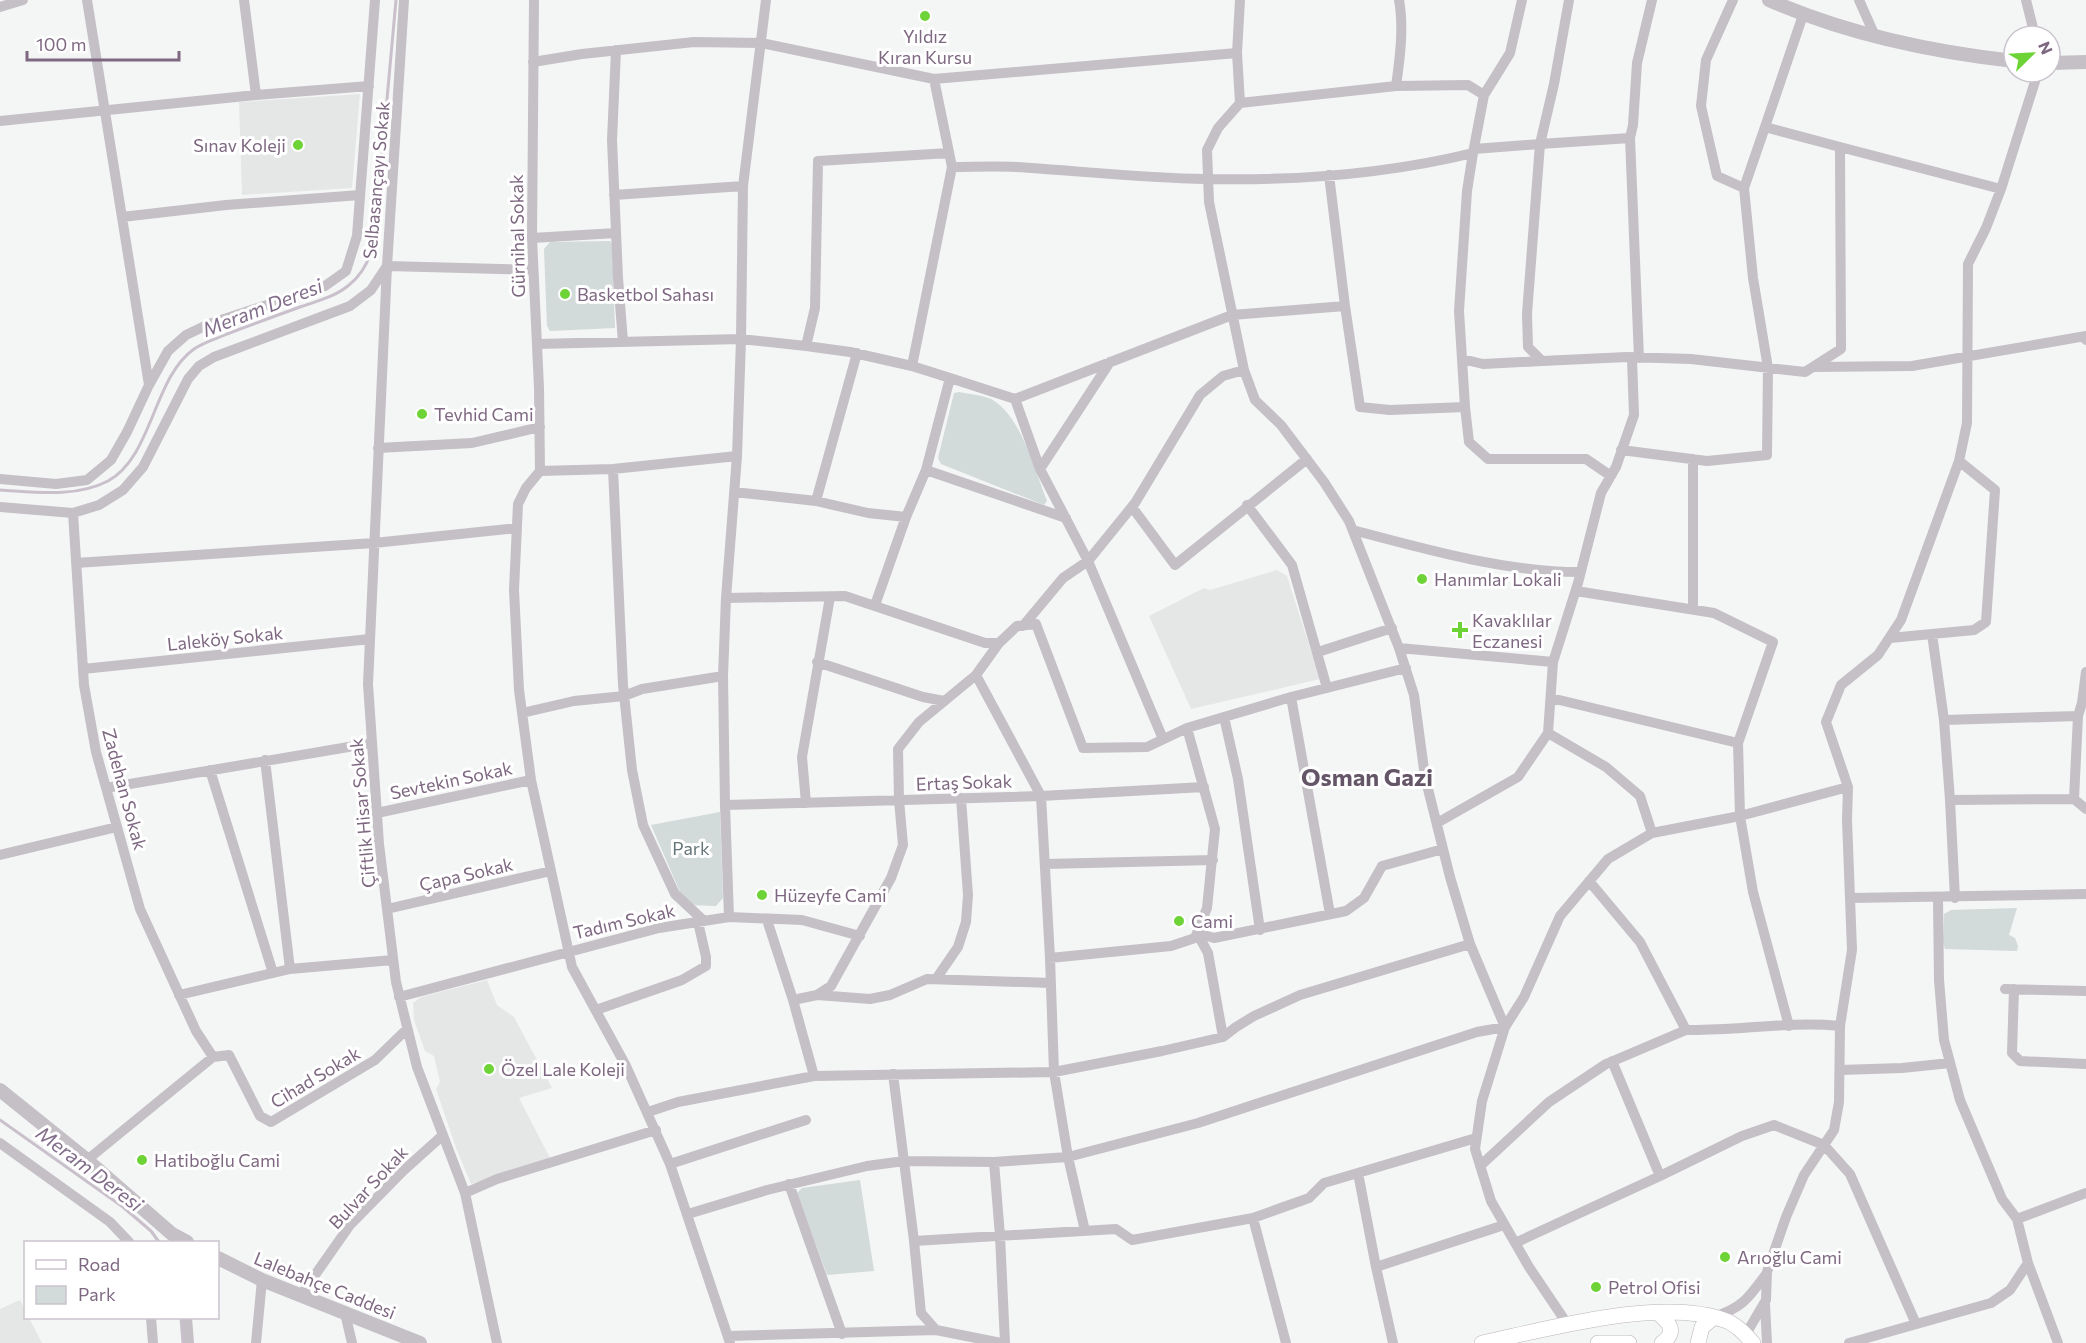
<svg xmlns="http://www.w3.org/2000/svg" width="2086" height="1343" font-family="Commissioner,sans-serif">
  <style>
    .built { fill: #e5e7e7 }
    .green { fill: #d2dada }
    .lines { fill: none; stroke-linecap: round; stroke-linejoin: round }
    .stream { stroke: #c9c0cc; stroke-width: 3 }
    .secondary-casing { stroke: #bbb4bc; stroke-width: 16 }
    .minor { stroke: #c5bfc6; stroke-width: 10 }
    .tertiary { stroke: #c5bfc6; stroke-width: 14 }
    .secondary { stroke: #fff; stroke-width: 15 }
    .poi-dot { fill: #6dd336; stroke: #fff; stroke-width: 2 }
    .labels { text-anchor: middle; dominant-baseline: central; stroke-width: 6; stroke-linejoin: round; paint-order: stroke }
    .poi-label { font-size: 18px; fill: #7e6881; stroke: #fff; text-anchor: start }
    .street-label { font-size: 18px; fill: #7e6881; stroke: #fff }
    .park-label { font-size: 18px; fill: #667579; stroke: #fff }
    .water-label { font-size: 20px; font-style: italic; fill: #826e8b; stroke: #fff }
    .district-label { font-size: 24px; font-weight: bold; fill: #645567; stroke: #fff }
  </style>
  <rect width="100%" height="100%" fill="#f3f6f4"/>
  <path class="built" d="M 360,94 L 352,188 L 242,195 L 239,102 Z
    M 1277,570 L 1287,576 L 1320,679 L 1191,709 L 1149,616 L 1204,588 L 1210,590 Z
    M 487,980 L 497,1005 L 514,1017 L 552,1088 L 519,1098 L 550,1158 L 471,1184 L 456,1148 L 436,1089 L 440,1082 L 434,1056 L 425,1051 L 414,1020 L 413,1003 L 421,997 Z
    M 20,1300 L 25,1310 L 26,1318 L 29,1318 L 42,1343 L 0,1343 L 0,1309 Z"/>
  <path class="green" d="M 610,241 L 612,244 L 615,328 L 550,331 L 547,326 L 544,249 L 550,242 Z
    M 959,392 C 969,394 982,395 991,399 C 1021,415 1035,471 1047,501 L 1044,505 L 941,464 L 938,458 L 954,393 Z
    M 720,812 L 723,898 L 716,906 L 691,905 L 680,892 L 651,825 Z
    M 2017,908 L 2009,935 L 2015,938 L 2018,946 L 2017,951 L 1945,949 L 1943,943 L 1944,914 L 1951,910 Z
    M 860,1180 L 874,1271 L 827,1275 L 797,1193 L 802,1188 Z"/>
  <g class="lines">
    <path class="stream" d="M 0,490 C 35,492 75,498 108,481 C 153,456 153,378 194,349 C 204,342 216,339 227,334 C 251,325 275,316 300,307 C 317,301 335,297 349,285 C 363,274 370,259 374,242 L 396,0
      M 0,1120 L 123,1207 L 151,1231 L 159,1242
      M 181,1318 L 183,1343"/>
    <g class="secondary-casing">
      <path id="secondary" d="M 1658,1313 C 1670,1323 1677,1332 1662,1343
        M 1482,1343 C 1548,1329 1661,1297 1724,1320 C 1736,1324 1745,1334 1753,1343
        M 1598,1343 L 1629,1343
        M 1698,1343 L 1702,1327 L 1713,1318"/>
    </g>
    <path class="minor" d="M 87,0 L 149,385
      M 244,0 L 256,95
      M 534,0 L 532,238 L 539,388 L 540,471
      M 1240,0 L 1237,53 L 1240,103 L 1218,128 L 1207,150 L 1209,202 L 1244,370 L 1255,400 L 1281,425 L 1324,482 L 1349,521 L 1399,648 L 1414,695 L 1425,777 L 1450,877 L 1470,944 L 1505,1027 L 1482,1101 L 1475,1149 L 1491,1201 L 1529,1267 L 1568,1325
      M 1652,0 L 1637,63 L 1633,125 L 1630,138 L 1540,144 L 1527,314 L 1528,347 L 1542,361 L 1627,357 L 1691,359 L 1805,372 L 1841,349 L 1840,147 L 2001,189
      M 1733,0 L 1706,60 L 1701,106 L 1717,176 L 1744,188
      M 1859,0 L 1875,36
      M 2026,0 L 2035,36
      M 0,7 L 23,0
      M 1803,15 L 1765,127 L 1840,147
      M 616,50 L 612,140 L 618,278 L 623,342
      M 533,62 L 582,54 L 694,42 L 761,43 L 934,79 L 952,167 C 973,167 995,166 1016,167 C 1079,171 1143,178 1206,179 C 1295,181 1387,174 1473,153 L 1484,95 L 1468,85 L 1396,86
      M 934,79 L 1237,53
      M 1484,95 L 1510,53 L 1522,0
      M 1240,103 L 1396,86 C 1400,58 1404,27 1399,0
      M 0,121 L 256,95 L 369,86
      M 1630,138 L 1639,358
      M 1474,149 L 1540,144 L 1554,84 L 1569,0
      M 949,153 L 818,161 L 815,308 L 806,346 L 850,352 L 912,366 L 952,167
      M 614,195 L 743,186
      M 122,217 L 226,205 L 360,195
      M 532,238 L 616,233
      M 1345,306 L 1360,407 L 1390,410 L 1465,407 L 1459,311 L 1467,191 L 1473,153
      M 537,344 L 741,339 L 806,346
      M 1462,359 L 1483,364 L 1542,361
      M 1110,362 L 1040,469 L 1088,561 L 1135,503 L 1200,395 L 1223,376 L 1244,370
      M 1813,367 L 1912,366 L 2086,336 L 2086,340
      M 950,378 L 1015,399 L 1232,315 L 1345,306 L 1329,175
      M 1015,399 L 1040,469
      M 1465,407 L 1469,442 L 1488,459 L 1586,459 L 1611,476
      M 378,448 L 472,443 L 540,427
      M 1621,450 L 1707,461 L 1767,455 L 1768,368 L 1753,278 L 1744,188 L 1765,127
      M 1693,459 L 1693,609
      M 613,469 L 623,685 L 632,770 L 643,825 L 675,894 L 704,921
      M 926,470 L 1066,518
      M 0,479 L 56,484 L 87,480 L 111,460 L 127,432 L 149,385 L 168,351 L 186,335 L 209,324 L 325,286 L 346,271 L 357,236 L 375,0
      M 734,492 L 816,501 L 857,353
      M 816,501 L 868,513 L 906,517 L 926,470 L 950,378 L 912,366
      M 1247,505 L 1292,565 L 1327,688
      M 0,507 L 73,513 L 99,505 L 123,490 L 143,467 L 188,379 L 199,366 L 214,357 L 350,306 L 371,290 L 387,266 L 404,0
      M 1132,507 L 1175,565 L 1307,459
      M 73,513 L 84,685 L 96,752 L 140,909 L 196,1031 L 213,1057
      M 1353,530 C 1424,549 1506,572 1580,572
      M 76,563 L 374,543 L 517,528
      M 1576,591 L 1714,613 L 1773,642 L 1738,743 L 1740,816 L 1652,833
      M 726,598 L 845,596 L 985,643 L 999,643
      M 875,605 L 906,517
      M 1023,626 L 1063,578 L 1088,561 L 1163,739
      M 1932,634 L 1974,630 L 1986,622 L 1995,490 L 1959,461
      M 1890,638 L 1932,634 L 1944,720 L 2078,716 L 2082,703 L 2086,672
      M 1399,648 L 1553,662 L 1578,583 L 1601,493 L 1616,467 L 1634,415 L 1632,359
      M 1318,652 L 1392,628
      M 817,662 L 923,697 L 944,701
      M 83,669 L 370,639
      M 976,675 L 1041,796 L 1050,958 L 1054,1072 L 1068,1157 L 1085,1231
      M 1291,697 L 1330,914
      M 1551,698 L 1738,743
      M 522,713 L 574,701 L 624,696 L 642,689 L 723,676
      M 1224,717 L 1238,779 L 1260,930
      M 1944,720 L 1950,800 L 2074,799 L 2086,809
      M 210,770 L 273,973
      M 106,788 L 372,743
      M 2074,799 L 2078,716
      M 1950,800 L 1955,898
      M 806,803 L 802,757 L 830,597
      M 725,805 L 1041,796 L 1204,787
      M 377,813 L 531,780
      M 1437,823 L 1518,777 L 1548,733 L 1553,662
      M 0,855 L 117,827
      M 1045,864 L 1213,860
      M 1851,898 L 2086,894
      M 387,909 L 551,871
      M 729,917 L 725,805 L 723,676 L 726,598 L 737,456 L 741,339 L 743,186 L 766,0
      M 767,920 L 793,1000 L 814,1076
      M 1197,933 L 1214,938 L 1346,911 L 1364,898 L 1382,866 L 1443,849
      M 1197,933 L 1208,953 L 1223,1037
      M 1050,958 L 1171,946 L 1195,938 L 1207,908 L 1215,829 L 1187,728
      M 290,969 L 393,960
      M 936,979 L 958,947 L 966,922 L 968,895 L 961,798
      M 2005,989 L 2086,991
      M 2014,989 L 2012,1053 L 2020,1061 L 2086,1064
      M 179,995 L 290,969 L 265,760
      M 817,995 L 870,999 L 890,995 L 927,979 L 1051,983
      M 399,997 L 659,928 L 729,917 L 802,920 L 860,936
      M 793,1000 L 817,995 L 831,986 L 891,878 L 903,845 L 899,800 L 898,749 L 919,722 L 976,675 L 999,643 L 1017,626 L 1036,624 L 1083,748 L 1147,747 L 1187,728 L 1291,697 L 1406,668
      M 596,1010 L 682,980 L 706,966 L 706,957 L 698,922
      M 1789,1026 L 1753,892 L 1740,816 L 1848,787
      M 1686,1030 C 1737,1031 1789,1021 1840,1026
      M 1612,1061 L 1660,1176 L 1742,1136 L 1774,1125 L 1824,1145 L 1850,1174 L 1916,1324
      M 1840,1070 L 1902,1068 L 1950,1063
      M 893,1074 L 914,1241 L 921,1313 L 936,1330 L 1001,1343
      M 648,1112 L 678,1102 L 814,1076 L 1054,1072 L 1162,1051 L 1223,1037 L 1236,1027 L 1254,1016 L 1300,995 L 1470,944
      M 0,1143 L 110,1222 L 129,1242
      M 87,1160 L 213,1057 L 229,1055 L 260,1116 L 271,1122 L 375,1060 L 407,1029
      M 994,1162 L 1000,1236 L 1005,1343
      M 670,1164 L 806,1120
      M 1480,1166 L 1549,1102 L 1606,1064 L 1686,1030 L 1640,942 L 1589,881
      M 1358,1173 L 1376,1267 L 1393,1343
      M 789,1184 L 842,1334
      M 465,1193 L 497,1179 L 656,1130
      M 688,1214 L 767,1190 L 867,1166 L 904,1161 L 994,1162 L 1068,1157 L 1198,1123 L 1477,1032 L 1505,1027 L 1524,997 L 1560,916 L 1608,859 L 1652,833 L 1640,796 L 1606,767 L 1548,733
      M 1253,1218 L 1286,1343
      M 2017,1219 L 2086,1193
      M 914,1241 L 1116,1229 L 1132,1240 L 1253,1218 L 1309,1198 L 1324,1183 L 1476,1138
      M 1515,1243 L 1660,1176
      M 2028,1263 L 2058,1343
      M 1376,1267 L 1504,1225
      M 301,1295 L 350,1225 L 403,1171 L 443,1135
      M 1765,1304 L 1767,1343
      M 345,1313 L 352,1343
      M 1714,1317 C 1744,1307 1749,1297 1767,1273
      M 151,1318 L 153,1343
      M 187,1318 L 189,1343
      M 1746,1334 L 1766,1300 L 1767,1272 L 1786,1217 L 1804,1175 L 1834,1130 L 1839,1102 L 1840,1026 L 1852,950 L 1847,820 L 1848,787 L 1826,722 L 1841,685 L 1878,655 L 1901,620 L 1959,461 L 1967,423 L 1968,264 L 1986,228 L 2001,189 L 2038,72
      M 728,1336 L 936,1330
      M 256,1343 L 262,1280
      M 497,1343 L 465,1193 L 417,1067 L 396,982 L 379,844 L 368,684 L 387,266 L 533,270
      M 730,1343 L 670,1164 L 626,1066 L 572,967 L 551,871 L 531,780 L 519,690 L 514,590 L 518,504 L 526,488 L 540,471 L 613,469 L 737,456
      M 1849,1343 L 1991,1303 L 2010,1290 L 2028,1263 L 2017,1219 L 2002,1199 L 1960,1100 L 1944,1040 L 1939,980 L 1938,898"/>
    <path class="tertiary" d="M 1769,0 C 1844,33 1933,52 2014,61
      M 2050,63 L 2086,62
      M 0,1090 L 87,1160 L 172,1234 L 187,1242
      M 218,1258 L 262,1280 L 420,1343"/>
    <use href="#secondary" class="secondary"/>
  </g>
  <g class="poi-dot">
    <circle cx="925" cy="16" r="6"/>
    <circle cx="298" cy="145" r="6"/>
    <circle cx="565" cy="294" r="6"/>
    <circle cx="422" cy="414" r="6"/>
    <circle cx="1422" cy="579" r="6"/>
    <path d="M1457 621h6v6h6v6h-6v6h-6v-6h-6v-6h6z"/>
    <circle cx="762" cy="895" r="6"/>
    <circle cx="1179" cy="921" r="6"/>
    <circle cx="489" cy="1069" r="6"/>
    <circle cx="142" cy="1160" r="6"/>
    <circle cx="1725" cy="1257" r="6"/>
    <circle cx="1596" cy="1287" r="6"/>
  </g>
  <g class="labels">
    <g class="poi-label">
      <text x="925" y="36" text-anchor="middle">Yıldız<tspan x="925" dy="21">Kıran Kursu</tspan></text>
      <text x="286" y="145" text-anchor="end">Sınav Koleji</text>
      <text x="577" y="294">Basketbol Sahası</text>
      <text x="434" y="414">Tevhid Cami</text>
      <text x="1434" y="579">Hanımlar Lokali</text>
      <text x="1472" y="620">Kavaklılar<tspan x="1472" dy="21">Eczanesi</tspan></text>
      <text x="774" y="895">Hüzeyfe Cami</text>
      <text x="1191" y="921">Cami</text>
      <text x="501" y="1069">Özel Lale Koleji</text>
      <text x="154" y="1160">Hatiboğlu Cami</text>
      <text x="1737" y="1257">Arıoğlu Cami</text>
      <text x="1608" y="1287">Petrol Ofisi</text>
    </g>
    <g class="street-label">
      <text transform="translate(376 180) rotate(-85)">Selbasançayı Sokak</text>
      <text transform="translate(517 236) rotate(-91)">Gürnihal Sokak</text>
      <text transform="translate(225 638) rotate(-6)">Laleköy Sokak</text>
      <text transform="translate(451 780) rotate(-12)">Sevtekin Sokak</text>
      <text transform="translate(964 782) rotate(-2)">Ertaş Sokak</text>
      <text transform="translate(125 789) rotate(75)">Zadehan Sokak</text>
      <text transform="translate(362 813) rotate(-95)">Çiftlik Hisar Sokak</text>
      <text transform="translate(466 874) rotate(-13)">Çapa Sokak</text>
      <text transform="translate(624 921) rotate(-13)">Tadım Sokak</text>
      <text transform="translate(315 1077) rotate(-31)">Cihad Sokak</text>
      <text transform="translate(368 1187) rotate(-47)">Bulvar Sokak</text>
      <text transform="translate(325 1285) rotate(22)">Lalebahçe Caddesi</text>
    </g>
    <g class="park-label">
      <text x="691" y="848">Park</text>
    </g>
    <g class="water-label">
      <text transform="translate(262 307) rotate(-21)">Meram Deresi</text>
      <text transform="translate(90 1168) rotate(37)">Meram Deresi</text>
    </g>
    <g class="district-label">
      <text x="1367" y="776">Osman Gazi</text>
    </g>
  </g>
  <rect x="24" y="1241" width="195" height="78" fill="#ffffff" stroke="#cbc3cd" stroke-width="1.5"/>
  <rect x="36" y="1260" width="30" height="9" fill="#ffffff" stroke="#cbc3cd" stroke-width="1.5"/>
  <text x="78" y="1271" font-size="18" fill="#7e6881">Road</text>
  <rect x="36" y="1286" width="30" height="18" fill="#d2dada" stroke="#cbc3cd" stroke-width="1.5"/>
  <text x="78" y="1301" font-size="18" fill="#7e6881">Park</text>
  <g transform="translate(2032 54) rotate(66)"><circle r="28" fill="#ffffff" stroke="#cbc3cd" stroke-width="1.5"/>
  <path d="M0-4.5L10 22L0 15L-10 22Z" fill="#6dd336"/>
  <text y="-9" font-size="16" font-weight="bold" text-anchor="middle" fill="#7e6881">N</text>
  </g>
  <path d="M27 51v9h152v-9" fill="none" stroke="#7e6881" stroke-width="3"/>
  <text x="36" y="51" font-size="18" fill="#7e6881" stroke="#ffffff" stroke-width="4.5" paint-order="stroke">100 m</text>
</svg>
